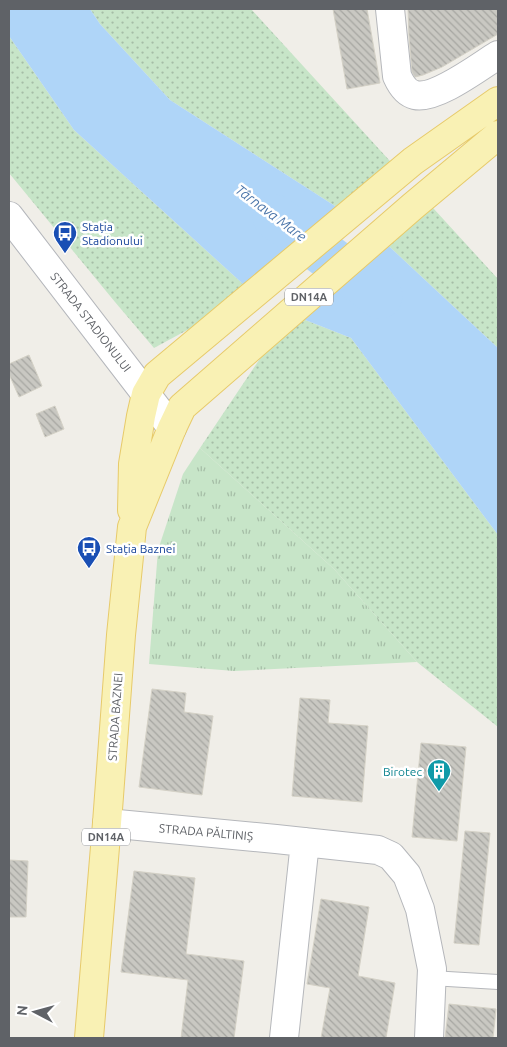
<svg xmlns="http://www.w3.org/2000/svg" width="507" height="1047" font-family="Ubuntu,sans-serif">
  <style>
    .grass { fill: url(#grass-dots) }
    .park { fill: url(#park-tufts) }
    .water { fill: #afd5f8 }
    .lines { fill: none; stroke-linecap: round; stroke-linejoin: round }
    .river { stroke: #afd5f8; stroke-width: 45 }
    .building { fill: url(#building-back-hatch); stroke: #d4d1c6 }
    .lane-casing { stroke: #b5b7bb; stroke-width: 16 }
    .street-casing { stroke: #b5b7bb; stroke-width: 30 }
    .secondary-casing { stroke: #b4b6bb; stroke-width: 30 }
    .primary-casing { stroke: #e7ca6a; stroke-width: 30 }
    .lane { stroke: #fff; stroke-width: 14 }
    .street { stroke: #fff; stroke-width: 28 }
    .secondary { stroke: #fff; stroke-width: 28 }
    .primary { stroke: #f9f1b4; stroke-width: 28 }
    .labels { text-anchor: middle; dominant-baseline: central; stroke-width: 5; stroke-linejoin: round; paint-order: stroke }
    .shield { fill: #fff; stroke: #8f9195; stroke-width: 1 }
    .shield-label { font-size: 11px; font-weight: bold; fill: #5f6267 }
    .transit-label { font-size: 12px; fill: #164399; stroke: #fff; text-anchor: start }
    .street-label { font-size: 12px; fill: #5f6267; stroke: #fff }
    .culture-label { font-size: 12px; fill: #0d838f; stroke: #fff; text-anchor: end }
    .water-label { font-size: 14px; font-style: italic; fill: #4c76aa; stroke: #fff }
  </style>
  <defs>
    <pattern id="grass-dots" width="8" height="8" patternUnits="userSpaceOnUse" patternTransform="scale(1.25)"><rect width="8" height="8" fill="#c7e5c8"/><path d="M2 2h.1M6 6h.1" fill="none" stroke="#a5bda6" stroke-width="1.8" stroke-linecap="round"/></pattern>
    <pattern id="park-tufts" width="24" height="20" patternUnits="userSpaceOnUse" patternTransform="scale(1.25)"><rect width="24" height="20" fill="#c7e5c8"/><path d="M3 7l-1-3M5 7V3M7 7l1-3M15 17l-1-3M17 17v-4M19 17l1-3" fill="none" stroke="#a5bda6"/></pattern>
    <pattern id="building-back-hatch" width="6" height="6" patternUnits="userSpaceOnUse" patternTransform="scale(1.25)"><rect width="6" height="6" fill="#c9c8c2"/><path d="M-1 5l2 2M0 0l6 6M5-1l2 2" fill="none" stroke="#a6a6a1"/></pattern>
  </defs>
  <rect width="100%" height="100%" fill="#f0eee8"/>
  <path class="grass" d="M 90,9 L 251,9 L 400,172 L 349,215 L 170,100 L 100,24 Z
    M 9,36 L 74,130 L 254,294 L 154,348 L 115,302 L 9,173 Z
    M 423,197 L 498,279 L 498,348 L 378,236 Z
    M 290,314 L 351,338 L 498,535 L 498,727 L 417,662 L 334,569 L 200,448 Z"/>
  <path class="park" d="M 200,448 L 334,569 L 417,662 L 234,671 L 149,664 L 158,550 L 183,474 Z"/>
  <path class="water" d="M 9,9 L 90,9 L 100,24 L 170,100 L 349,215 L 254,294 L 74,130 L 9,36 Z
    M 378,236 L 498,348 L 498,535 L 351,338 L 290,314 Z"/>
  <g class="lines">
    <path class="river" d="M 275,217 L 380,296"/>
  </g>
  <path class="building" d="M 333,9 L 367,9 L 380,83 L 347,89 Z
    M 408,9 L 498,9 L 498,34 L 442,67 L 423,75 L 415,77 L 412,72 L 409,36 Z
    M 29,355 L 42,386 L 19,397 L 9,374 L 9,364 Z
    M 55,406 L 64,429 L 45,437 L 36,414 Z
    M 152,689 L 186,693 L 184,712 L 213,716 L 202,795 L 139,787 Z
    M 300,698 L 330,700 L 328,723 L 368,726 L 362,802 L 292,796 Z
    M 421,743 L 466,747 L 457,841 L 412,837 Z
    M 465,831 L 490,833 L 479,945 L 454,943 Z
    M 9,860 L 28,861 L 26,917 L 9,917 Z
    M 134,871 L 195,878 L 186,954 L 244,961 L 234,1038 L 181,1038 L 188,980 L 121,972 Z
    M 321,899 L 369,907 L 358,976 L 395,983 L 386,1038 L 321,1038 L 330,988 L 307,984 Z
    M 449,1004 L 496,1009 L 493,1038 L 445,1038 Z"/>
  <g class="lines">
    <g class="lane-casing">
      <path id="lane" d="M 431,978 L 498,982"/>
    </g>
    <g class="street-casing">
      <path id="street" d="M 390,9 L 397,76 C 401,85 406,93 415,95 C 436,100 480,66 498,55
        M 107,823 L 276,839 L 378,850 L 391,856 L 407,875 L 420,909 L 432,969 L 429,1038
        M 284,1038 L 305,842"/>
    </g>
    <g class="secondary-casing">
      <path id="secondary" d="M 9,216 L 172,428"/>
    </g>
    <g class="primary-casing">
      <path id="primary" d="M 132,510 L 133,464 L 141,416 L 146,394 L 157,375 L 413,161 L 498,101
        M 89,1038 L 107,823 L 121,635 L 132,527 L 172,428 L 182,407 L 413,206 L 498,135"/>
    </g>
    <use href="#lane" class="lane"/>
    <use href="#street" class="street"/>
    <use href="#secondary" class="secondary"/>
    <use href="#primary" class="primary"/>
  </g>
  <defs>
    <g id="bus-pin" transform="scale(1.25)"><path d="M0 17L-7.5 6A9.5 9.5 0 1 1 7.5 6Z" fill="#1a4fb4" stroke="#fff"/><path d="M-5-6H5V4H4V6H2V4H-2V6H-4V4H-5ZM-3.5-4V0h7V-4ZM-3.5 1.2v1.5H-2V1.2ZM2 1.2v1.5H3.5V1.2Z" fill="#fff"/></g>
    <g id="building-pin" transform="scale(1.25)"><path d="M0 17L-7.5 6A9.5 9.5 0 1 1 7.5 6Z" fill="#0f9aa8" stroke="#fff"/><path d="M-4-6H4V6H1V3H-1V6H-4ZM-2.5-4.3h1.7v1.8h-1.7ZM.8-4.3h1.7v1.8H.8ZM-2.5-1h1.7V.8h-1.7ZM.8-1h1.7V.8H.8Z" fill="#fff"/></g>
  </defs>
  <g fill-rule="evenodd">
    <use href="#bus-pin" x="65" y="233"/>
    <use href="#bus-pin" x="89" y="548"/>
    <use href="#building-pin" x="439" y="771"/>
  </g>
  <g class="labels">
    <g class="shield">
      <rect x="285" y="288.5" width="48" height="17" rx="4"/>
      <rect x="82" y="828.5" width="48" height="17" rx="4"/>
    </g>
    <g class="shield-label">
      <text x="309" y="297">DN14A</text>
      <text x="106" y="837">DN14A</text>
    </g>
    <g class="transit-label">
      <text x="82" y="226">Stația<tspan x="82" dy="14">Stadionului</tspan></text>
      <text x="106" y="548">Stația Baznei</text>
    </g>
    <g class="street-label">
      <text transform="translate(91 322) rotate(52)">STRADA STADIONULUI</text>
      <text transform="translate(115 717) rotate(-86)">STRADA BAZNEI</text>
      <text transform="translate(206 832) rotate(5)">STRADA PĂLTINIȘ</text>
    </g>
    <g class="culture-label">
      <text x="422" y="771">Birotec</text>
    </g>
    <g class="water-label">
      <text transform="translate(271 213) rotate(37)">Târnava Mare</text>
    </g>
  </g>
  <rect width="507" height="1047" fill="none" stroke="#5f6267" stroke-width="20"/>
  <g transform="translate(35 1012) rotate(276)" stroke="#ffffff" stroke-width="4" paint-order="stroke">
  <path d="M0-4L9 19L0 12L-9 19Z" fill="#5f6267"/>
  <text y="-8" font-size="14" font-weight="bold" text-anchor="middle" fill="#5f6267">N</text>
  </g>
</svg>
